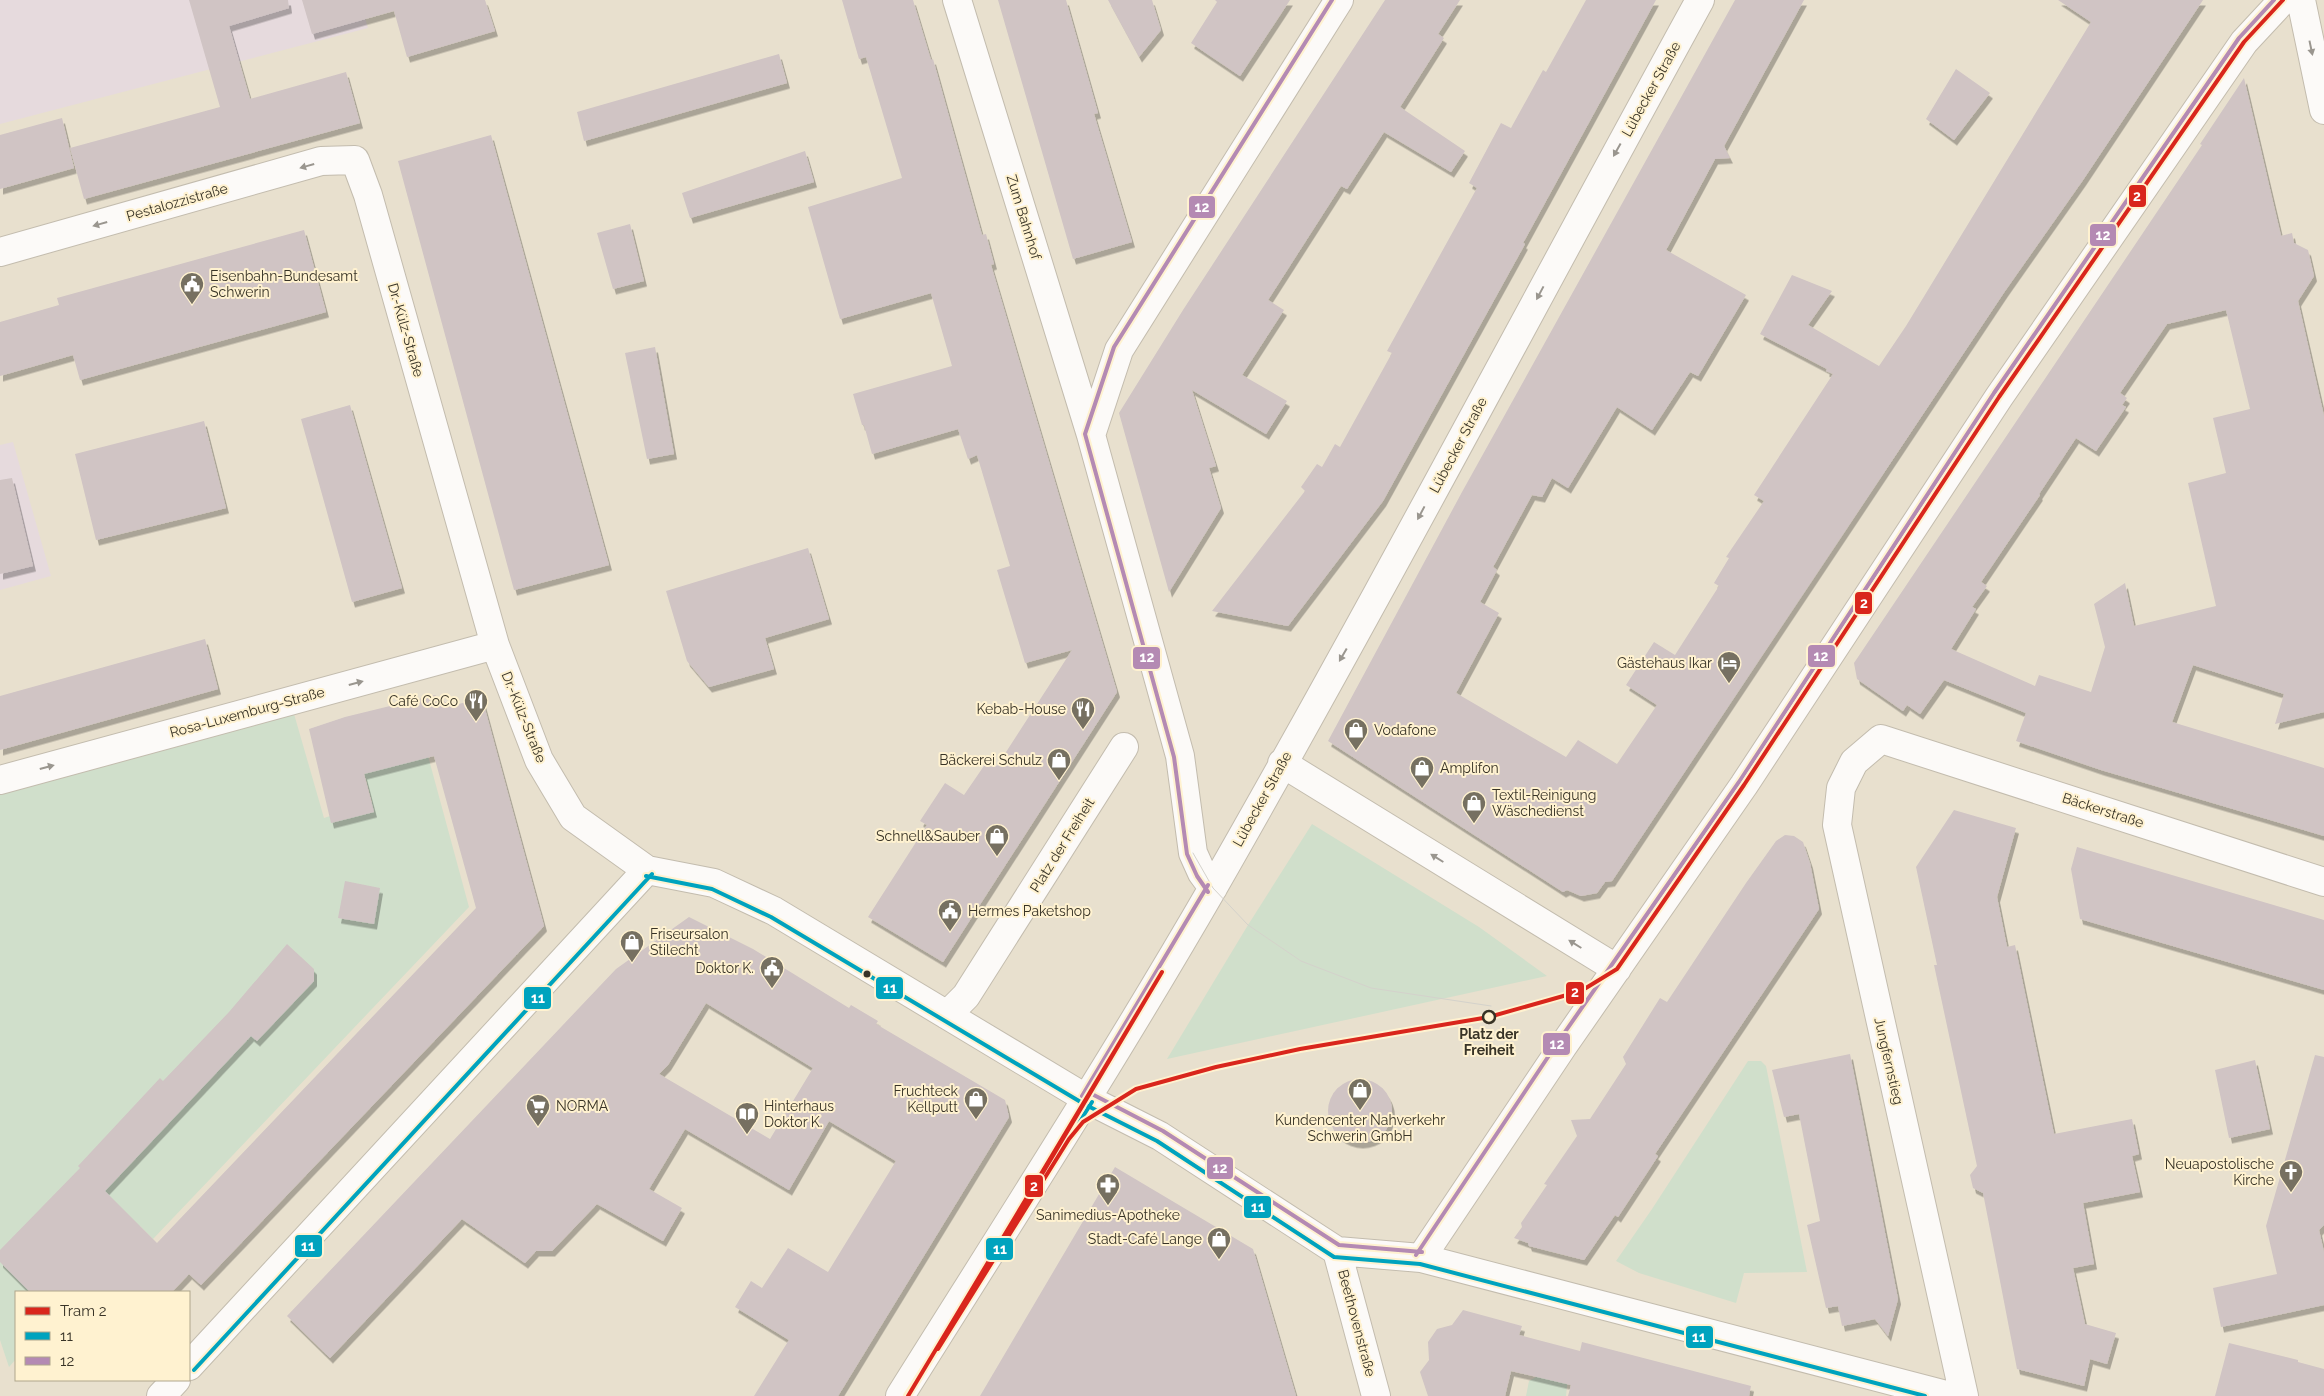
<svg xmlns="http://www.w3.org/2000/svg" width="2324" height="1396" font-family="Raleway,sans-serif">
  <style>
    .industrial { fill: #e6dadd }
    .green { fill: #d0dfcb }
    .building { fill: #d0c4c4; fill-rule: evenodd; filter: url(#shadow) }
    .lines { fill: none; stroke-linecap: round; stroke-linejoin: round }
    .minor-casing { stroke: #c3bcae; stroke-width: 30 }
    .minor { stroke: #fcfaf8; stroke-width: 28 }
    .tram { stroke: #d4d2cb; stroke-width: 1 }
    .bus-1-casing { stroke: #fff2d0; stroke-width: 8 }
    .bus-2-casing { stroke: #fff2d0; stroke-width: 8 }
    .bus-1 { stroke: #00a3be; stroke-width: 4 }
    .bus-2 { stroke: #b48ab3; stroke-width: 4 }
    .tram-1-casing { stroke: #fff2d0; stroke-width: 8 }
    .tram-1 { stroke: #d9261c; stroke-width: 4 }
    .oneway { fill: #9a968f }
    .bus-dot { fill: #383326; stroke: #fff2d0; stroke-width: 2 }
    .stop-dot { fill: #fff2d0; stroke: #383326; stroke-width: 2.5 }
    .labels { text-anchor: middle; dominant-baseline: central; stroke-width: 4; stroke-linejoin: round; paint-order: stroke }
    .street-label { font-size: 14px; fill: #383326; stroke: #fff2d0 }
    .poi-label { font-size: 14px; fill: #383326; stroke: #fff2d0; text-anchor: end }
    .stop-label { font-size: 14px; font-weight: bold; fill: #383326; stroke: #fff2d0 }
    .line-badge { stroke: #fff2d0; stroke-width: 2 }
    .badge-label { font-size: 14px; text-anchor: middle; font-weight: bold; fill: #fff }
  </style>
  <defs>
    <filter id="shadow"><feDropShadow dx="3" dy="5.5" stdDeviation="0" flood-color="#0004"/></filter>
  </defs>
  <rect width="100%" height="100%" fill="#e8e0ce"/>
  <path class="industrial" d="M 0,0 L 360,0 L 368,28 L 0,124 Z
    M 13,442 L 51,576 L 0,590 L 0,445 Z"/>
  <path class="green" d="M 290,700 L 324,818 L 372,802 L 364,773 L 428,756 L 469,907 L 153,1239 L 140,1226 L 78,1292 L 16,1292 L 16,1359 L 9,1367 L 0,1340 L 0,780 Z
    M 1312,824 L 1479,927 L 1547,976 L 1167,1059 L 1248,925 Z
    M 1748,1061 L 1761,1061 L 1766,1066 L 1807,1272 L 1744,1273 L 1736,1303 L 1639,1273 L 1616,1261 L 1652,1209 Z
    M 1570,1358 L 1566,1396 L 1526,1396 L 1529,1381 Z"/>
  <path class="building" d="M 189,0 L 288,0 L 289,8 L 229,26 L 250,99 L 346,72 L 360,123 L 84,199 L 70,148 L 220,107 Z
    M 302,0 L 485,0 L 495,31 L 407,57 L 394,11 L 312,34 Z
    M 842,0 L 913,0 L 931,60 L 933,59 L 982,235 L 986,234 L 994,264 L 991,265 L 1117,692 L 943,962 L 868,917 L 927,825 L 920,821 L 945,783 L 964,795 L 988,760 L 997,766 L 1072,650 L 1025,663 L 997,570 L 1010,566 L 977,455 L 968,459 L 958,429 L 872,454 L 864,425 L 862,425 L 853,394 L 952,366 L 931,293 L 840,319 L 808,207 L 902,178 L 866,57 L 859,59 Z
    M 998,0 L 1066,0 L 1098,113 L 1094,114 L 1132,242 L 1073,259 Z
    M 1108,0 L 1152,0 L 1161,30 L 1139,57 Z
    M 1215,0 L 1290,0 L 1240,76 L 1191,43 L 1217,2 Z
    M 1385,0 L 1460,0 L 1438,34 L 1444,38 L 1400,107 L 1465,151 L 1451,172 L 1384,132 L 1347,189 L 1341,186 L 1268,300 L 1284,310 L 1242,375 L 1287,401 L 1266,434 L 1192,390 L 1216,466 L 1209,468 L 1221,508 L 1169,592 L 1119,413 L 1183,310 Z
    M 1586,0 L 1656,0 L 1523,243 L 1525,244 L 1383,501 L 1288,626 L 1212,611 L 1305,491 L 1301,487 L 1317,464 L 1322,467 L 1335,444 L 1340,447 L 1392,353 L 1387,351 L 1477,188 L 1469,183 L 1501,123 L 1511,128 L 1543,70 L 1546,72 Z
    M 1735,0 L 1804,0 L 1724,146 L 1730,158 L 1715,159 L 1666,250 L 1746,295 L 1698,376 L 1690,372 L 1652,430 L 1617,407 L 1568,488 L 1552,478 L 1542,497 L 1532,495 L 1493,567 L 1497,570 L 1480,602 L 1499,613 L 1456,693 L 1566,757 L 1578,740 L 1617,764 L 1657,705 L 1626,685 L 1654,642 L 1675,655 L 1719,586 L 1714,583 L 1729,558 L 1726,557 L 1764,501 L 1754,495 L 1833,374 L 1826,371 L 1827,369 L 1760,334 L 1792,275 L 1832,291 L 1808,325 L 1879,366 L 1906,326 L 2091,22 L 2058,0 L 2203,0 L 2083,180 L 2005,291 L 1612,881 L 1605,882 L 1597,893 L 1581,896 L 1567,890 L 1563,892 L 1328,741 L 1462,492 Z
    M 779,54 L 787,83 L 584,141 L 577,112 Z
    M 1956,69 L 1990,93 L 1954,140 L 1926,119 Z
    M 2244,78 L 2281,236 L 2292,233 L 2294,243 L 2308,250 L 2314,276 L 2298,301 L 2324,416 L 2324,712 L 2275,724 L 2284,694 L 2193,665 L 2172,722 L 2324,768 L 2324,836 L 2101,770 L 2016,741 L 2026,713 L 1944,680 L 1920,714 L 1907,705 L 1903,711 L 1857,679 L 1854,663 L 2202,145 L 2200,144 ZM 2226,310 L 2250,409 L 2213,418 L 2226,473 L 2188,483 L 2216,606 L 2134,626 L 2125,583 L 2094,604 L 2105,647 L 2091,692 L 2039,675 L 2035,686 L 1951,649 L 1976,609 L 1972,607 L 1987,586 L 1981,582 L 2040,495 L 2039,494 L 2076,438 L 2096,451 L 2126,407 L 2122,405 L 2127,398 L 2120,393 L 2167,324 Z
    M 62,118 L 74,168 L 0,189 L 0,135 Z
    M 491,135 L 609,565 L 514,590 L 398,161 Z
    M 805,151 L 814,182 L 690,218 L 682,193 Z
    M 630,224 L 644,281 L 613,289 L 597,233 Z
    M 304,230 L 326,312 L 80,380 L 73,355 L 0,376 L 0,322 L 59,305 L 57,298 Z
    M 655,347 L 674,454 L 647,459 L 625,353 Z
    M 350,405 L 402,588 L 352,602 L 301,419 Z
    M 204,421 L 226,508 L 96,540 L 75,454 Z
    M 12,478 L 33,566 L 0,574 L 0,480 Z
    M 808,548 L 829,619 L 765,638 L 774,669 L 709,687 L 687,661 L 666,591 Z
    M 205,639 L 218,689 L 0,750 L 0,696 Z
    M 435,695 L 451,706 L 482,698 L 544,926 L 201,1285 L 189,1274 L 172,1292 L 30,1292 L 0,1262 L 0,1250 L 80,1168 L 78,1166 L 160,1078 L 163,1081 L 229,1012 L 287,944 L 314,969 L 314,981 L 257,1041 L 251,1036 L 105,1191 L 157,1243 L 476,908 L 434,756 L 364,774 L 374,812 L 331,823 L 309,729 L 345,717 Z
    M 1954,810 L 2016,828 L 1997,897 L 2007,947 L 2015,945 L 2054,1134 L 2132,1119 L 2139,1154 L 2132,1156 L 2140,1192 L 2083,1203 L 2094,1264 L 2073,1268 L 2085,1324 L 2116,1333 L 2107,1364 L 2090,1359 L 2084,1386 L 2017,1369 L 1983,1193 L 1973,1188 L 1970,1175 L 1977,1166 L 1934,965 L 1937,965 L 1916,867 Z
    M 1785,835 L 1794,836 L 1803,842 L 1810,863 L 1819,909 L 1655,1154 L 1658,1156 L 1618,1217 L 1615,1215 L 1584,1260 L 1529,1246 L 1528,1243 L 1514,1238 L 1522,1227 L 1521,1223 L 1547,1185 L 1544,1184 L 1577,1136 L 1571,1120 L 1590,1119 L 1626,1064 L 1623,1057 L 1660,998 L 1667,1002 L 1746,883 L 1776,841 Z
    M 2077,847 L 2324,920 L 2324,990 L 2080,919 L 2071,869 Z
    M 345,881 L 380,888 L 374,924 L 338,918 Z
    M 689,917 L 753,949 L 849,1008 L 851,1005 L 878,1021 L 876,1024 L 1005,1100 L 1009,1117 L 838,1396 L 754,1396 L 789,1340 L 735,1307 L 751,1281 L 762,1288 L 788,1248 L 828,1272 L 896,1161 L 829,1121 L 789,1190 L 685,1129 L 649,1189 L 682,1208 L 663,1241 L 597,1204 L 552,1251 L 536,1251 L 525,1263 L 462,1219 L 330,1358 L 287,1316 L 616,969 ZM 706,1003 L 813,1068 L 770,1139 L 659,1074 L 668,1065 Z
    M 1850,1054 L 1898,1299 L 1888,1336 L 1875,1319 L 1842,1326 L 1838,1306 L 1826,1308 L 1807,1225 L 1820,1221 L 1799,1114 L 1784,1117 L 1772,1070 Z
    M 2315,1055 L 2324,1057 L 2324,1225 L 2319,1230 L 2324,1252 L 2324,1305 L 2221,1327 L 2213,1288 L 2277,1274 L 2266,1226 Z
    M 2255,1060 L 2270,1129 L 2229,1138 L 2215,1070 Z
    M1328 1111a32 32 0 1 1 64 0a32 32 0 1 1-64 0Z
    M 1115,1167 L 1253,1249 L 1296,1396 L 980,1396 Z
    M 1463,1310 L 1522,1326 L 1519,1335 L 1580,1351 L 1582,1342 L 1751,1386 L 1749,1396 L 1568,1396 L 1571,1385 L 1511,1371 L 1505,1396 L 1428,1396 L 1420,1372 L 1429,1360 L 1428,1342 L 1437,1329 L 1452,1325 Z
    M 2229,1343 L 2298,1360 L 2298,1362 L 2324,1369 L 2324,1396 L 2215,1396 Z"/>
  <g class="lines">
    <g class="minor-casing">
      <path id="minor" d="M 957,0 L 1091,435 L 1180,756 L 1193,853 L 1202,873 L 1213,888
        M 2301,0 L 2324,110
        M 0,252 L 321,161 L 355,160 L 368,195 L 495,645 L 539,760 L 573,817 L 647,870 L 714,883 L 774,911 L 1087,1099 L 1160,1136 L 1337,1251 L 1421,1258 L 1950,1396
        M 1091,435 L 1119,350 L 1339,0
        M 1282,763 L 1617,969
        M 0,780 L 495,645
        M 947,1015 L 966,996 L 1124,747
        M 1337,1251 L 1376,1396
        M 1421,1258 L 1563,1046 L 1744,785 L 1999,397 L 2244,42 L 2283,0
        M 189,1366 L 647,870
        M 161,1396 L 176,1380
        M 900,1396 C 1006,1227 1114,1059 1214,886 C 1381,594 1538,295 1700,0
        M 1964,1396 L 1837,825 L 1841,788 L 1854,762 L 1881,739 L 2324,882"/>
    </g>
    <use href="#minor" class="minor"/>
    <path class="tram" d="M 1193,853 L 1213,888 L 1248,925 L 1301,961 L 1371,988 L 1491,1006"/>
    <g class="bus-1-casing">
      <path id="bus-1" d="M 646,876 L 712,889 L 771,917 L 1084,1104 L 1157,1141 L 1334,1257 L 1420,1264 L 1925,1396
        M 194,1370 L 652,874
        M 907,1396 L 1092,1102"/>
    </g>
    <g class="bus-2-casing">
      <path id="bus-2" d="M 1208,892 L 1197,876 L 1187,854 L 1174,757 L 1085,434 L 1114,347 L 1332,0
        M 1090,1093 L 1163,1131 L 1339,1245 L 1422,1252
        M 1082,1096 L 1208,885
        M 1416,1255 L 1558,1042 L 1739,782 L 1994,393 L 2239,38 L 2274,0"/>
    </g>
    <use href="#bus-1" class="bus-1"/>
    <use href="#bus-2" class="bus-2"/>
    <g class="tram-1-casing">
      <path id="tram-1" d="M 908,1396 L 1162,972 L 938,1349 L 1069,1139 L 1083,1122 L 1136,1089 L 1216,1067 L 1300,1049 L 1489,1017 L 1581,991 L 1617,969 L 1744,785 L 1999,397 L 2244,42 L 2283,0"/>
    </g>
    <use href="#tram-1" class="tram-1"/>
  </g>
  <defs><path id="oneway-solid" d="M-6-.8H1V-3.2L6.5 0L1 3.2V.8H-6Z" transform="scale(1.25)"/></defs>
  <g class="oneway">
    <use href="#oneway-solid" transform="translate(2311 48) rotate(78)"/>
    <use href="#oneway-solid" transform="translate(1617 150) rotate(119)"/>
    <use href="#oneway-solid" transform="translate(307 166) rotate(164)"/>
    <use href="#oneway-solid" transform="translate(100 224) rotate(164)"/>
    <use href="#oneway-solid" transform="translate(1540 293) rotate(118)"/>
    <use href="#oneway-solid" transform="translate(1421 513) rotate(118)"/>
    <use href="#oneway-solid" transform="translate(1343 655) rotate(120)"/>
    <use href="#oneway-solid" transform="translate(356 683) rotate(-15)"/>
    <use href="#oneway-solid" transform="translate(47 767) rotate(-15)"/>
    <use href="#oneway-solid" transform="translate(1437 858) rotate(-148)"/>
    <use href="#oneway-solid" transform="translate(1575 944) rotate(-148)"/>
  </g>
  <defs>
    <g id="civic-pin" transform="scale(1.25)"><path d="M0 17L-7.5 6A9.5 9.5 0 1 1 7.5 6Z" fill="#767061" stroke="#fff2d0"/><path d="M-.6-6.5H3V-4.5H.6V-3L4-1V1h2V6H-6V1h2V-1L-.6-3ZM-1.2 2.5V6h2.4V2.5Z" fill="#fff"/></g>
    <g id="hotel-pin" transform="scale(1.25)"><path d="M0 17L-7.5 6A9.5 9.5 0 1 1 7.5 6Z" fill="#767061" stroke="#fff2d0"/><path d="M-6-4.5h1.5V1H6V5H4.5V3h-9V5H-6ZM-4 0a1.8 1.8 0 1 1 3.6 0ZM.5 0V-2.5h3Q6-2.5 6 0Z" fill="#fff"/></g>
    <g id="restaurant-pin" transform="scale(1.25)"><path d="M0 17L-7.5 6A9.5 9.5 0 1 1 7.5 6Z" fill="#767061" stroke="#fff2d0"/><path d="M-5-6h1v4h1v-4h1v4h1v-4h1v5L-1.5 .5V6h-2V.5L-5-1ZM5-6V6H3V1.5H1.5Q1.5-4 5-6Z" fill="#fff"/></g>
    <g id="shop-pin" transform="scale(1.25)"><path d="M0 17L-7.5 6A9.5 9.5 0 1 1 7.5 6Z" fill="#767061" stroke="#fff2d0"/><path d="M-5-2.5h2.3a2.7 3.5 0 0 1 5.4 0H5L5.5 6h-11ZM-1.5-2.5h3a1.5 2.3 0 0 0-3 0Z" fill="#fff"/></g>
    <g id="supermarket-pin" transform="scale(1.25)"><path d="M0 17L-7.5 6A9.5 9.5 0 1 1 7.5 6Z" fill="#767061" stroke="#fff2d0"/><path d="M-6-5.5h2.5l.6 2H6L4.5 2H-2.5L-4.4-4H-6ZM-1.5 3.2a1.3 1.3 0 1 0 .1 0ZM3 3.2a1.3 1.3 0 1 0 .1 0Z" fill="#fff"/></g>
    <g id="library-pin" transform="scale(1.25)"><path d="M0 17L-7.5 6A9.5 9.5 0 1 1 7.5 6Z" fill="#767061" stroke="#fff2d0"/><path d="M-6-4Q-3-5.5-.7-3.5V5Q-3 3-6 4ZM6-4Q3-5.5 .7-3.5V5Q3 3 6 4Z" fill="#fff"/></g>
    <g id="church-pin" transform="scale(1.25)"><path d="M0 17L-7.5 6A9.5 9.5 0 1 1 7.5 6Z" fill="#767061" stroke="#fff2d0"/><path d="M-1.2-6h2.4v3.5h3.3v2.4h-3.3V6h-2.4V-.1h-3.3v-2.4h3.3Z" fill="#fff"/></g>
    <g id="pharmacy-pin" transform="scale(1.25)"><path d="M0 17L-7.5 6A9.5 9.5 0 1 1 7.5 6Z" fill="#767061" stroke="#fff2d0"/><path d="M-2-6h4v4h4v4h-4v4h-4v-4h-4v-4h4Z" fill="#fff"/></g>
  </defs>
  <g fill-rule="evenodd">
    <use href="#civic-pin" x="192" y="284"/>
    <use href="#hotel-pin" x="1729" y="663"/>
    <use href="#restaurant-pin" x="476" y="701"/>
    <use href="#restaurant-pin" x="1083" y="709"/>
    <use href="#shop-pin" x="1356" y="730"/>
    <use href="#shop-pin" x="1059" y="760"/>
    <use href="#shop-pin" x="1422" y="768"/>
    <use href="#shop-pin" x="1474" y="803"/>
    <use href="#shop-pin" x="997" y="836"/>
    <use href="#civic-pin" x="950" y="911"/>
    <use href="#shop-pin" x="632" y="942"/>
    <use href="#civic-pin" x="772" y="968"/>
    <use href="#shop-pin" x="1360" y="1090"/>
    <use href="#shop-pin" x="976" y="1099"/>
    <use href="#supermarket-pin" x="538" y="1106"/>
    <use href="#library-pin" x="747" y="1114"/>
    <use href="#church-pin" x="2291" y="1172"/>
    <use href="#pharmacy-pin" x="1108" y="1185"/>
    <use href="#shop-pin" x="1219" y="1239"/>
  </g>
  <circle class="bus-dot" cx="867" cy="974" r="4.5"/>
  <circle class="stop-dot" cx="1489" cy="1017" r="6"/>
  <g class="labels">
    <g class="street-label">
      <text transform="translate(1651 89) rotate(-61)">Lübecker Straße</text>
      <text transform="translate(177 202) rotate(-16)">Pestalozzistraße</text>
      <text transform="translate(1024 217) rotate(73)">Zum Bahnhof</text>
      <text transform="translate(406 330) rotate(74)">Dr.-Külz-Straße</text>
      <text transform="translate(1458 445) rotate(-62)">Lübecker Straße</text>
      <text transform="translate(247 712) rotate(-15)">Rosa-Luxemburg-Straße</text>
      <text transform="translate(524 717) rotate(68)">Dr.-Külz-Straße</text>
      <text transform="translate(1262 799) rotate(-61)">Lübecker Straße</text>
      <text transform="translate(2103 810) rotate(18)">Bäckerstraße</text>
      <text transform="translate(1062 845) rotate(-58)">Platz der Freiheit</text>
      <text transform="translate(1889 1061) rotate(77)">Jungfernstieg</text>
      <text transform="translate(1357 1323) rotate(75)">Beethovenstraße</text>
    </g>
    <g class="poi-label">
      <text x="210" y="276" text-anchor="start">Eisenbahn-Bundesamt<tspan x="210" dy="16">Schwerin</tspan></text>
      <text x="1712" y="663">Gästehaus Ikar</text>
      <text x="458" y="701">Café CoCo</text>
      <text x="1066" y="709">Kebab-House</text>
      <text x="1374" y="730" text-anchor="start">Vodafone</text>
      <text x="1042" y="760">Bäckerei Schulz</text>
      <text x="1440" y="768" text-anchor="start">Amplifon</text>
      <text x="1492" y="795" text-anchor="start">Textil-Reinigung<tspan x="1492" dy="16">Wäschedienst</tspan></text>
      <text x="980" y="836">Schnell&amp;Sauber</text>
      <text x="968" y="911" text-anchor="start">Hermes Paketshop</text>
      <text x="650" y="934" text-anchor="start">Friseursalon<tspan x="650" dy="16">Stilecht</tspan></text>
      <text x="754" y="968">Doktor K.</text>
      <text x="958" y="1091">Fruchteck<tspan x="958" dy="16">Kellputt</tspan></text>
      <text x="556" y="1106" text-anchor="start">NORMA</text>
      <text x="764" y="1106" text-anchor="start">Hinterhaus<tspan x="764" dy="16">Doktor K.</tspan></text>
      <text x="1360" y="1120" text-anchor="middle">Kundencenter Nahverkehr<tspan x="1360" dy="16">Schwerin GmbH</tspan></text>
      <text x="2274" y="1164">Neuapostolische<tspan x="2274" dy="16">Kirche</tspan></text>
      <text x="1108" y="1215" text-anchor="middle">Sanimedius-Apotheke</text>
      <text x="1202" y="1239">Stadt-Café Lange</text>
    </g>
    <g class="stop-label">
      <text x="1489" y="1034">Platz der<tspan x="1489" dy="16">Freiheit</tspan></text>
    </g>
  </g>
  <g class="line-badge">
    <rect x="2128" y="184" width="19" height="24" rx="5" fill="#d9261c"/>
    <rect x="1188" y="195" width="28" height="24" rx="5" fill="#b48ab3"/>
    <rect x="2089" y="223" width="28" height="24" rx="5" fill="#b48ab3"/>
    <rect x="1854" y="591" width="19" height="24" rx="5" fill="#d9261c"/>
    <rect x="1807" y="644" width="29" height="24" rx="5" fill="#b48ab3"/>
    <rect x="1132" y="646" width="29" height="24" rx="5" fill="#b48ab3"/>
    <rect x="875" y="976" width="29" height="24" rx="5" fill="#00a3be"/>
    <rect x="1565" y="981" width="20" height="24" rx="5" fill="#d9261c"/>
    <rect x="523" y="986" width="29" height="24" rx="5" fill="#00a3be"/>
    <rect x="1542" y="1032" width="29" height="24" rx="5" fill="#b48ab3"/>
    <rect x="1206" y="1156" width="28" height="24" rx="5" fill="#b48ab3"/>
    <rect x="1024" y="1174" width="20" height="24" rx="5" fill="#d9261c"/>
    <rect x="1243" y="1195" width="29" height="24" rx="5" fill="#00a3be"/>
    <rect x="294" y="1234" width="29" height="24" rx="5" fill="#00a3be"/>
    <rect x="985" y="1237" width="29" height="24" rx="5" fill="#00a3be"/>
    <rect x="1685" y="1325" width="29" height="24" rx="5" fill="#00a3be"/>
  </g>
  <g class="badge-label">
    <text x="2137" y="201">2</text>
    <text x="1202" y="212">12</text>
    <text x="2103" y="240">12</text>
    <text x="1864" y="608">2</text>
    <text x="1821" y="661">12</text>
    <text x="1147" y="662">12</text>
    <text x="890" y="993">11</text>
    <text x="1575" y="997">2</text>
    <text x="538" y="1003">11</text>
    <text x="1557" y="1049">12</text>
    <text x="1220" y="1173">12</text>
    <text x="1034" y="1191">2</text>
    <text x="1258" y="1212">11</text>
    <text x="308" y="1251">11</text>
    <text x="1000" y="1254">11</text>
    <text x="1699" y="1342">11</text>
  </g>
  <rect x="15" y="1291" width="175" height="90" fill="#fff2d0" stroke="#afa68c"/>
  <rect x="25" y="1307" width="25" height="8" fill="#d9261c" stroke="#afa68c"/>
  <text x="60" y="1316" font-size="15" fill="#383326">Tram 2</text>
  <rect x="25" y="1332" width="25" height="8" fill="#00a3be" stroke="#afa68c"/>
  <text x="60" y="1341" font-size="15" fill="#383326">11</text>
  <rect x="25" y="1357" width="25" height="8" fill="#b48ab3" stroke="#afa68c"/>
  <text x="60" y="1366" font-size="15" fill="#383326">12</text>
</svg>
